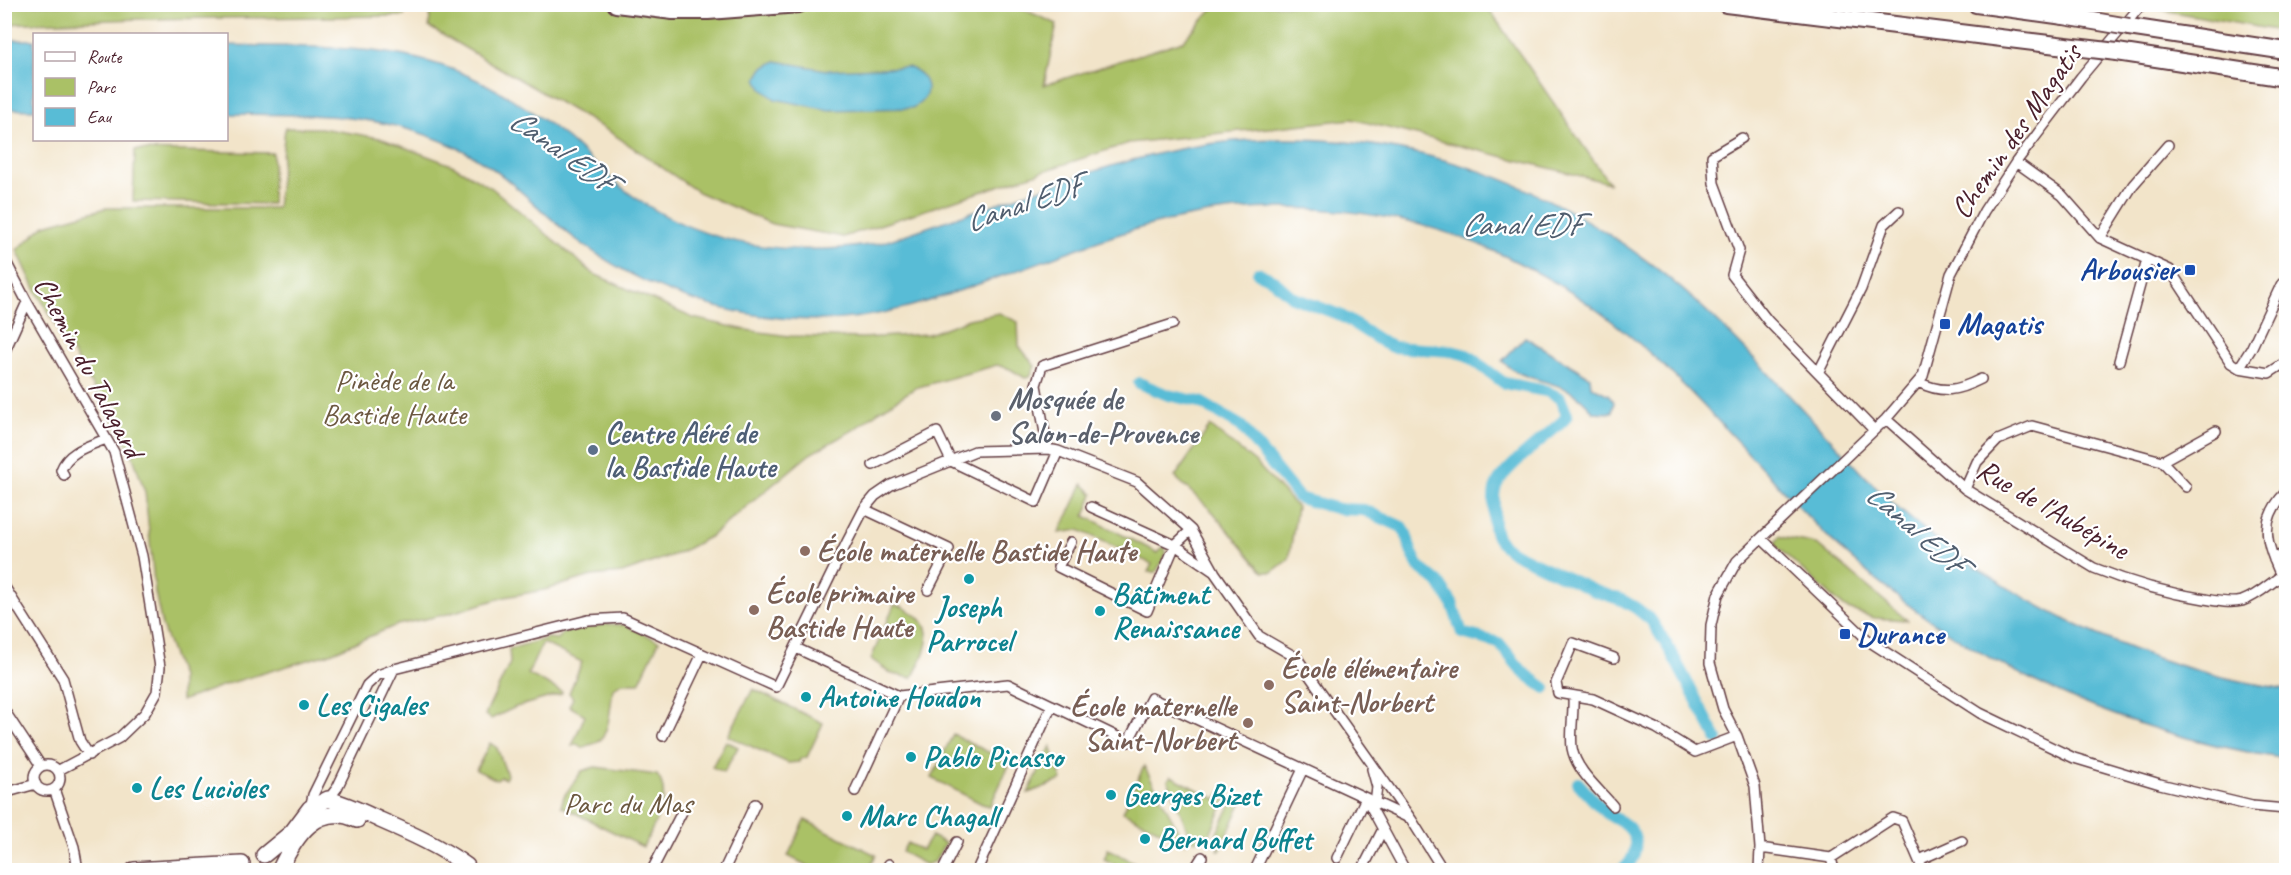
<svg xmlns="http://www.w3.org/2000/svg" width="2291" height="875" font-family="Caveat,sans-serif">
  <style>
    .green { fill: #aac166; stroke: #7a7048; stroke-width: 1.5 }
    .water { fill: #58bcd6; stroke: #516e80; stroke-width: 1.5 }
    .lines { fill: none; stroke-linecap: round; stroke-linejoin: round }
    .canal { stroke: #58bcd6; stroke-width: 12 }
    .minor-casing { stroke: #633d43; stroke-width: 12 }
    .primary-casing { stroke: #633d43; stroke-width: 18 }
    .motorway-casing { stroke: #633d43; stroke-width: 20 }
    .minor { stroke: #fff; stroke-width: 9 }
    .primary { stroke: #fff; stroke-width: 15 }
    .motorway { stroke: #fff; stroke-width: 16 }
    .motorway-bridge-casing { stroke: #633d43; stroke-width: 20; stroke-linecap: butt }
    .motorway-bridge { stroke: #fff; stroke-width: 16 }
    .transit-dot { fill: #1a4fb4; stroke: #fff; stroke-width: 2 }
    .worship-dot { fill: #6b7280; stroke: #fff; stroke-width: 2 }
    .service-dot { fill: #5c6f8a; stroke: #fff; stroke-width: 2 }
    .education-dot { fill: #8d6e63; stroke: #fff; stroke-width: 2 }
    .culture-dot { fill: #0f9aa8; stroke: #fff; stroke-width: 2 }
    .labels { text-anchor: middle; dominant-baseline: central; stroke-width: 4.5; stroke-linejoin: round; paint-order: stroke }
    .street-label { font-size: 30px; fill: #4a1f2b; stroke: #fff }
    .transit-label { font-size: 30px; font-weight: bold; fill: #164399; stroke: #fff; text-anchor: start }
    .park-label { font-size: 30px; fill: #6c5840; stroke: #fff }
    .worship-label { font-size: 30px; font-weight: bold; fill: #5b616d; stroke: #fff; text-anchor: start }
    .service-label { font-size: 30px; font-weight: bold; fill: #4e5e75; stroke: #fff; text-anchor: start }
    .education-label { font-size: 30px; font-weight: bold; fill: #785e54; stroke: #fff; text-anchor: start }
    .culture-label { font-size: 30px; font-weight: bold; fill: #0d838f; stroke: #fff; text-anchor: start }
    .water-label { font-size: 32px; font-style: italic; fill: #505e6f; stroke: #fff }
  </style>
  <rect width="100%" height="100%" fill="#fff"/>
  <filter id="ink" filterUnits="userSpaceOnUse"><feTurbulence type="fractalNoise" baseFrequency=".0167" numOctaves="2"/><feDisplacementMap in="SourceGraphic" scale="12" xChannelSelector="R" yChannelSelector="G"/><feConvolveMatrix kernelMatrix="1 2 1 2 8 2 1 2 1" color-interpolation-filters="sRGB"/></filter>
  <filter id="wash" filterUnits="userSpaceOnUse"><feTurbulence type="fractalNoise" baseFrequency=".008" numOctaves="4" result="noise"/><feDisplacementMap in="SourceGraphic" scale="24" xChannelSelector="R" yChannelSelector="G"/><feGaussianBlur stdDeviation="1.35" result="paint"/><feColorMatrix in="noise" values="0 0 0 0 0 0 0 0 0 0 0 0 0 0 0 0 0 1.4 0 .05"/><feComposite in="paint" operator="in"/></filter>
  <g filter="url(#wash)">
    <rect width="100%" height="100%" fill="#f2e4c9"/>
    <path class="green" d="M 431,4 L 1013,5 L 1057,24 L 1044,85 L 1183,41 L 1216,5 L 1486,5 L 1609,183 L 1352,119 L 1129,143 L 843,237 L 772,224 L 698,192 L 610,132 L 429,27 Z
      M 4,5 L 405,4 L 405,5 L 404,16 L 140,19 L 5,24 Z
      M 2134,5 L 2286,5 L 2286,32 Z
      M 285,128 L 321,128 L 380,138 L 454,166 L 492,188 L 594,274 L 693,318 L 746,330 L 789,336 L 863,338 L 928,334 L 969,319 L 999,313 L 1018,322 L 1019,346 L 1035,366 L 1030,377 L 1025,378 L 1010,369 L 997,365 L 915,388 L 879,411 L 853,430 L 810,454 L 711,536 L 679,553 L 622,573 L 592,576 L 544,590 L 505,597 L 448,614 L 397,625 L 328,654 L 227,684 L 181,701 L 181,677 L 162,626 L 155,592 L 145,492 L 131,451 L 36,291 L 17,250 L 45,225 L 106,208 L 277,208 Z
      M 135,150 L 273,153 L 272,204 L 133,201 Z
      M 1210,426 L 1256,463 L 1297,507 L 1289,559 L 1272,572 L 1263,572 L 1213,512 L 1175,477 Z
      M 1083,484 L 1093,494 L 1085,516 L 1158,553 L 1165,545 L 1166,554 L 1156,572 L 1148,572 L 1152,564 L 1079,530 L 1059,533 Z
      M 1779,536 C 1792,541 1805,540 1818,545 L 1907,620 L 1874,618 L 1845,608 L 1775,545 Z
      M 894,605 C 901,605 905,608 911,612 C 940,628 924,656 912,678 L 892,674 L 871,659 Z
      M 607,624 L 625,625 L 659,641 L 639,683 L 622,683 L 613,688 C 611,700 610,735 598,742 C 595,744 592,744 589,745 C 584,748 582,748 577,744 L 572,746 L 585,715 L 569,706 L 573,698 L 569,693 L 582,662 L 545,644 L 542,644 L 528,674 L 562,692 L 561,694 L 516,707 L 491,719 L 485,715 L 510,663 L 509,649 L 548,638 L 558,639 L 563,633 Z
      M 753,689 L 823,723 L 807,757 L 800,759 L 799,762 L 788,763 L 728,736 Z
      M 953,734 L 1010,763 L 990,806 L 982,804 L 932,778 Z
      M 726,741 L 738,747 L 724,772 L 712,767 Z
      M 490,743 L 497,748 L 507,775 L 505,779 L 501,777 L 497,780 L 476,770 Z
      M 1051,746 L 1062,780 L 1028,793 Z
      M 1144,766 L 1185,843 L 1123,812 Z
      M 595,767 L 657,775 C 674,797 653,826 643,847 L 561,806 L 564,796 L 582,771 Z
      M 1171,776 L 1216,799 L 1225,788 L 1230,791 L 1209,836 L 1202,834 L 1196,841 L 1190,837 L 1168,780 Z
      M 1235,795 L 1244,797 L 1220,851 L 1218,850 L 1221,843 L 1214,839 Z
      M 805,820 L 876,855 L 868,870 L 816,870 L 788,856 Z
      M 931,836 L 945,843 L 935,861 L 926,865 L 902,852 L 907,843 L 922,850 Z
      M 1108,849 L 1147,869 L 1146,870 L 1117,870 L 1118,866 L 1104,859 Z"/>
    <path class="water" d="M 5,40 L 34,40 L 34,110 L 5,109 Z
      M 227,45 C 309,48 397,42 473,78 C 507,94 539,115 568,139 C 590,158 610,180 633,196 C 707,248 795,258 881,243 C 932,226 982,208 1033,191 C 1099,169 1165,147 1235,141 C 1424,126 1587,193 1721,325 C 1763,366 1802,410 1843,452 C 1861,472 1879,492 1899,509 C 2010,603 2142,669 2286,689 L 2286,759 C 2112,731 1953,659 1826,535 C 1751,461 1679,368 1594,308 C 1563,285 1529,267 1494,251 C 1403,209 1285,198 1187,217 C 1126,228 1069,252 1010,273 C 949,294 887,320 820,320 C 731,320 644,292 573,237 C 536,208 506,172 464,151 C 384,111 313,115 227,114 Z
      M 776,61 L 826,70 L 908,67 C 930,75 935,97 912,108 L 829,110 L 775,99 L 762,89 L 757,78 L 763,68 Z
      M 1525,337 L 1590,377 L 1591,386 L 1609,395 L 1614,402 L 1612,413 L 1593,412 C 1566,374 1529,388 1502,361 Z"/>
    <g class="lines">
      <path class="canal" d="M 1258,273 L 1273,280 L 1292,297 L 1340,315 L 1384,343 L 1393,347 L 1451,351 L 1467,355 L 1504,383 L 1546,391 L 1560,398 L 1567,415 L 1563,421 C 1547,436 1504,468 1496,486 C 1493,493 1494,505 1494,513 C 1492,534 1498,544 1516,554 L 1592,590 L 1622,600 L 1636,608 L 1651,620 L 1671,652 L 1717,739
        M 1139,383 L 1168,395 L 1200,402 L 1241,426 L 1299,498 L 1339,509 L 1364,510 L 1402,527 L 1406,533 L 1411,551 L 1419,567 L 1438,582 L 1452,603 L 1462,633 L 1499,643 L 1523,672 L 1545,688
        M 1578,783 C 1587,793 1596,804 1607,813 C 1613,818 1621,821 1627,826 C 1641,839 1636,860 1622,870"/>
    </g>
  </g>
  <g filter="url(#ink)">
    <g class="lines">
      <g class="minor-casing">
        <path id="minor" d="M 1742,138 L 1712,156 L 1714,183 L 1739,250 L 1732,275 L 1768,321 L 1874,430
          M 2016,162 L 2062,195 L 2100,238 L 2170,270 L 2231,363 L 2239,368 L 2269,373 L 2286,362
          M 2100,238 L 2133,185 L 2168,145
          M 4,258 L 27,302 L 114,452 L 142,556 L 160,667 L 157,692 L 145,713 L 119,738 L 59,770
          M 4,353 L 27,302
          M 2119,361 L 2147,260
          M 2239,368 L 2251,349 L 2281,285 L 2286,279
          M 1819,371 L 1861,289 L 1884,225 L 1899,211
          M 1918,382 C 1943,394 1957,391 1981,379
          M 1886,419 L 1965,489 L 2094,568 C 2131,583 2166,593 2205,599 C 2216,601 2231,604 2242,601 C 2257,596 2268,585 2281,576
          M 1048,449 L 1036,385 L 1042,366 L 1173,324
          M 2162,461 L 2186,487
          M 873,465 L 937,432 L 951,461 L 1036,502 L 1058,451
          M 64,475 L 61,470 C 68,451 89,446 106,439
          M 1965,489 L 1977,462 L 1998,440 L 2032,426 L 2162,461 L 2216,431
          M 1091,507 L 1175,545 L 1213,571
          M 864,509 L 949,549 L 928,590
          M 1762,539 L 1870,642 L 1980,713 L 2074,758 L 2160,784 L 2252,806 L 2286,809
          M 1071,542 L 1058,567 L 1147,611 L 1175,545 L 1191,530
          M 2274,560 L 2286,551
          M 2281,576 C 2266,542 2258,521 2286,492
          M 4,586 L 63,679 L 80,741 L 89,755
          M 796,648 L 899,696
          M 1614,658 L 1573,643 L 1556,683 L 1558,693 L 1593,699 L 1656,728 L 1695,752 L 1737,736
          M 899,696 L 1008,684 L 1128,742 L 1151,698 L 1409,818
          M 1573,696 C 1574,712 1570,733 1572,748 C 1576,771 1599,789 1613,806
          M 4,710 L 41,766
          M 663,736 L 702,654
          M34 778a13 13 0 1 1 26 0a13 13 0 1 1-26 0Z
          M 1372,769 L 1377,787 L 1375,802
          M 54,789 L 74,847 L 78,870
          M 855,791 L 899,696
          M 4,793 L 36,784
          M 1366,798 L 1405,870
          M 327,801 L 337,788 L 394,669
          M 310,808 L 313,795 L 367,685 L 378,675 L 394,669 L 588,620 L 623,618 L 776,687 L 847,542 L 864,509 L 875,496 L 891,485 L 975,451 L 1048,449 L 1058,451 L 1137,482 L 1191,530 L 1215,573 L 1259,636 L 1297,658 L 1411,819 L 1443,870
          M 1760,848 L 1831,858 L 1893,818 L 1902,821 L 1923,870
          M 1337,858 L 1366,798
          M 1831,858 L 1834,870
          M 1919,860 L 1962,841
          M 1363,868 L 1382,831
          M 652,870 L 682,812
          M 724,870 L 755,804
          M 886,870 L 889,864
          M 943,870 L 957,842
          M 977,870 L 1052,705
          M 1194,870 L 1202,857
          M 1255,870 L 1303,769
          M 1759,870 L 1760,848 L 1755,786 L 1737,736 L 1723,709 L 1710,663 L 1711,625 L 1718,595 L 1737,561 L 1886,419 L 1923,376 L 1951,274 L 1984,211 L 2016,162 L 2081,77 L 2142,4"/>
      </g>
      <g class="primary-casing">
        <path id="primary" d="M 264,855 L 292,832 L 310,808 L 328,799 C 347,804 363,812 380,820 C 410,833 441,847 467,866
          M 280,869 C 295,837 317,801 357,820
          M 134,870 L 242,864"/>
      </g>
      <g class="motorway-casing">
        <path id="motorway" d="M 616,4 L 673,11 L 708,11 L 799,4
          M 1726,4 L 2049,44
          M 1976,4 L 2064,16
          M 2129,27 L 2286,51
          M 2117,52 L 2286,78"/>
      </g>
      <use href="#minor" class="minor"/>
      <use href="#primary" class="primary"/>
      <use href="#motorway" class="motorway"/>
      <g class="motorway-bridge-casing">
        <path id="motorway-bridge" d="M 2064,16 L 2129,27
          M 2049,44 L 2117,52"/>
      </g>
      <use href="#motorway-bridge" class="motorway-bridge"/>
    </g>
  </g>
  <g class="transit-dot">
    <rect x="2184" y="264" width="12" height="12" rx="3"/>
    <rect x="1939" y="318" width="12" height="12" rx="3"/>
    <rect x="1839" y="628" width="12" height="12" rx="3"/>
  </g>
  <circle class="worship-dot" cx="996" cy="416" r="6"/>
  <circle class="service-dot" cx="593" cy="450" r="6"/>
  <g class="education-dot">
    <circle cx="805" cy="551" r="6"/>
    <circle cx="754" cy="610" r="6"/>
    <circle cx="1269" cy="685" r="6"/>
    <circle cx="1248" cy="723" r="6"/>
  </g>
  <g class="culture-dot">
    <circle cx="969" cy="579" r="6"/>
    <circle cx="1100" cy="611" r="6"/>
    <circle cx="806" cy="697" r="6"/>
    <circle cx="304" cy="705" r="6"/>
    <circle cx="911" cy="757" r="6"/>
    <circle cx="137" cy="788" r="6"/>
    <circle cx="1111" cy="795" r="6"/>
    <circle cx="847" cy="816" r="6"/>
    <circle cx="1145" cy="839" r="6"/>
  </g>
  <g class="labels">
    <g class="street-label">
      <text transform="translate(2016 131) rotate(-55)">Chemin des Magatis</text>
      <text transform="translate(89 367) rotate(62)">Chemin du Talagard</text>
      <text transform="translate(2053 509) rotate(30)">Rue de l'Aubépine</text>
    </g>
    <g class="transit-label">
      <text x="2178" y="270" text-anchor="end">Arbousier</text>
      <text x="1957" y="324">Magatis</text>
      <text x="1857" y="634">Durance</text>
    </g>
    <g class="park-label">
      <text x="394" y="380">Pinède de la<tspan x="394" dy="34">Bastide Haute</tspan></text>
      <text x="628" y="803">Parc du Mas</text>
    </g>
    <g class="worship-label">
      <text x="1008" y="399">Mosquée de<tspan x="1008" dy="34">Salon-de-Provence</tspan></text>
    </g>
    <g class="service-label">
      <text x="605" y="433">Centre Aéré de<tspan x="605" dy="34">la Bastide Haute</tspan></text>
    </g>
    <g class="education-label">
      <text x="817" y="551">École maternelle Bastide Haute</text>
      <text x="766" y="593">École primaire<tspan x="766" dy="34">Bastide Haute</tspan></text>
      <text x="1281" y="668">École élémentaire<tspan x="1281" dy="34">Saint-Norbert</tspan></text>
      <text x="1236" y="706" text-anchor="end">École maternelle<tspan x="1236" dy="34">Saint-Norbert</tspan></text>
    </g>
    <g class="culture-label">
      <text x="1112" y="594">Bâtiment<tspan x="1112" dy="34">Renaissance</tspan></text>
      <text x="969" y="607" text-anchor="middle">Joseph<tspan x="969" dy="34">Parrocel</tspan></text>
      <text x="818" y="697">Antoine Houdon</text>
      <text x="316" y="705">Les Cigales</text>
      <text x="923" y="757">Pablo Picasso</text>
      <text x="149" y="788">Les Lucioles</text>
      <text x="1123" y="795">Georges Bizet</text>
      <text x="859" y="816">Marc Chagall</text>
      <text x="1157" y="839">Bernard Buffet</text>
    </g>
    <g class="water-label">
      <text transform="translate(562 150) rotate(35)">Canal EDF</text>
      <text transform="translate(1023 203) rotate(-18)">Canal EDF</text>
      <text x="1521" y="224">Canal EDF</text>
      <text transform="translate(1916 528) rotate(41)">Canal EDF</text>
    </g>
  </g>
  <rect width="2291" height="875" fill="none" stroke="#fff" stroke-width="24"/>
  <rect x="33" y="33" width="195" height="108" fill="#ffffff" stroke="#b7a5aa" stroke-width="1.5"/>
  <rect x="45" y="52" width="30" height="9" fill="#ffffff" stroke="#b7a5aa" stroke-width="1.5"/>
  <text x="87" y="63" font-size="18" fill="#4a1f2b">Route</text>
  <rect x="45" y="78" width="30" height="18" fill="#aac166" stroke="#b7a5aa" stroke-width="1.5"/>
  <text x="87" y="93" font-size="18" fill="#4a1f2b">Parc</text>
  <rect x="45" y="108" width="30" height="18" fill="#58bcd6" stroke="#b7a5aa" stroke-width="1.5"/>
  <text x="87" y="123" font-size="18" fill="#4a1f2b">Eau</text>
</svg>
